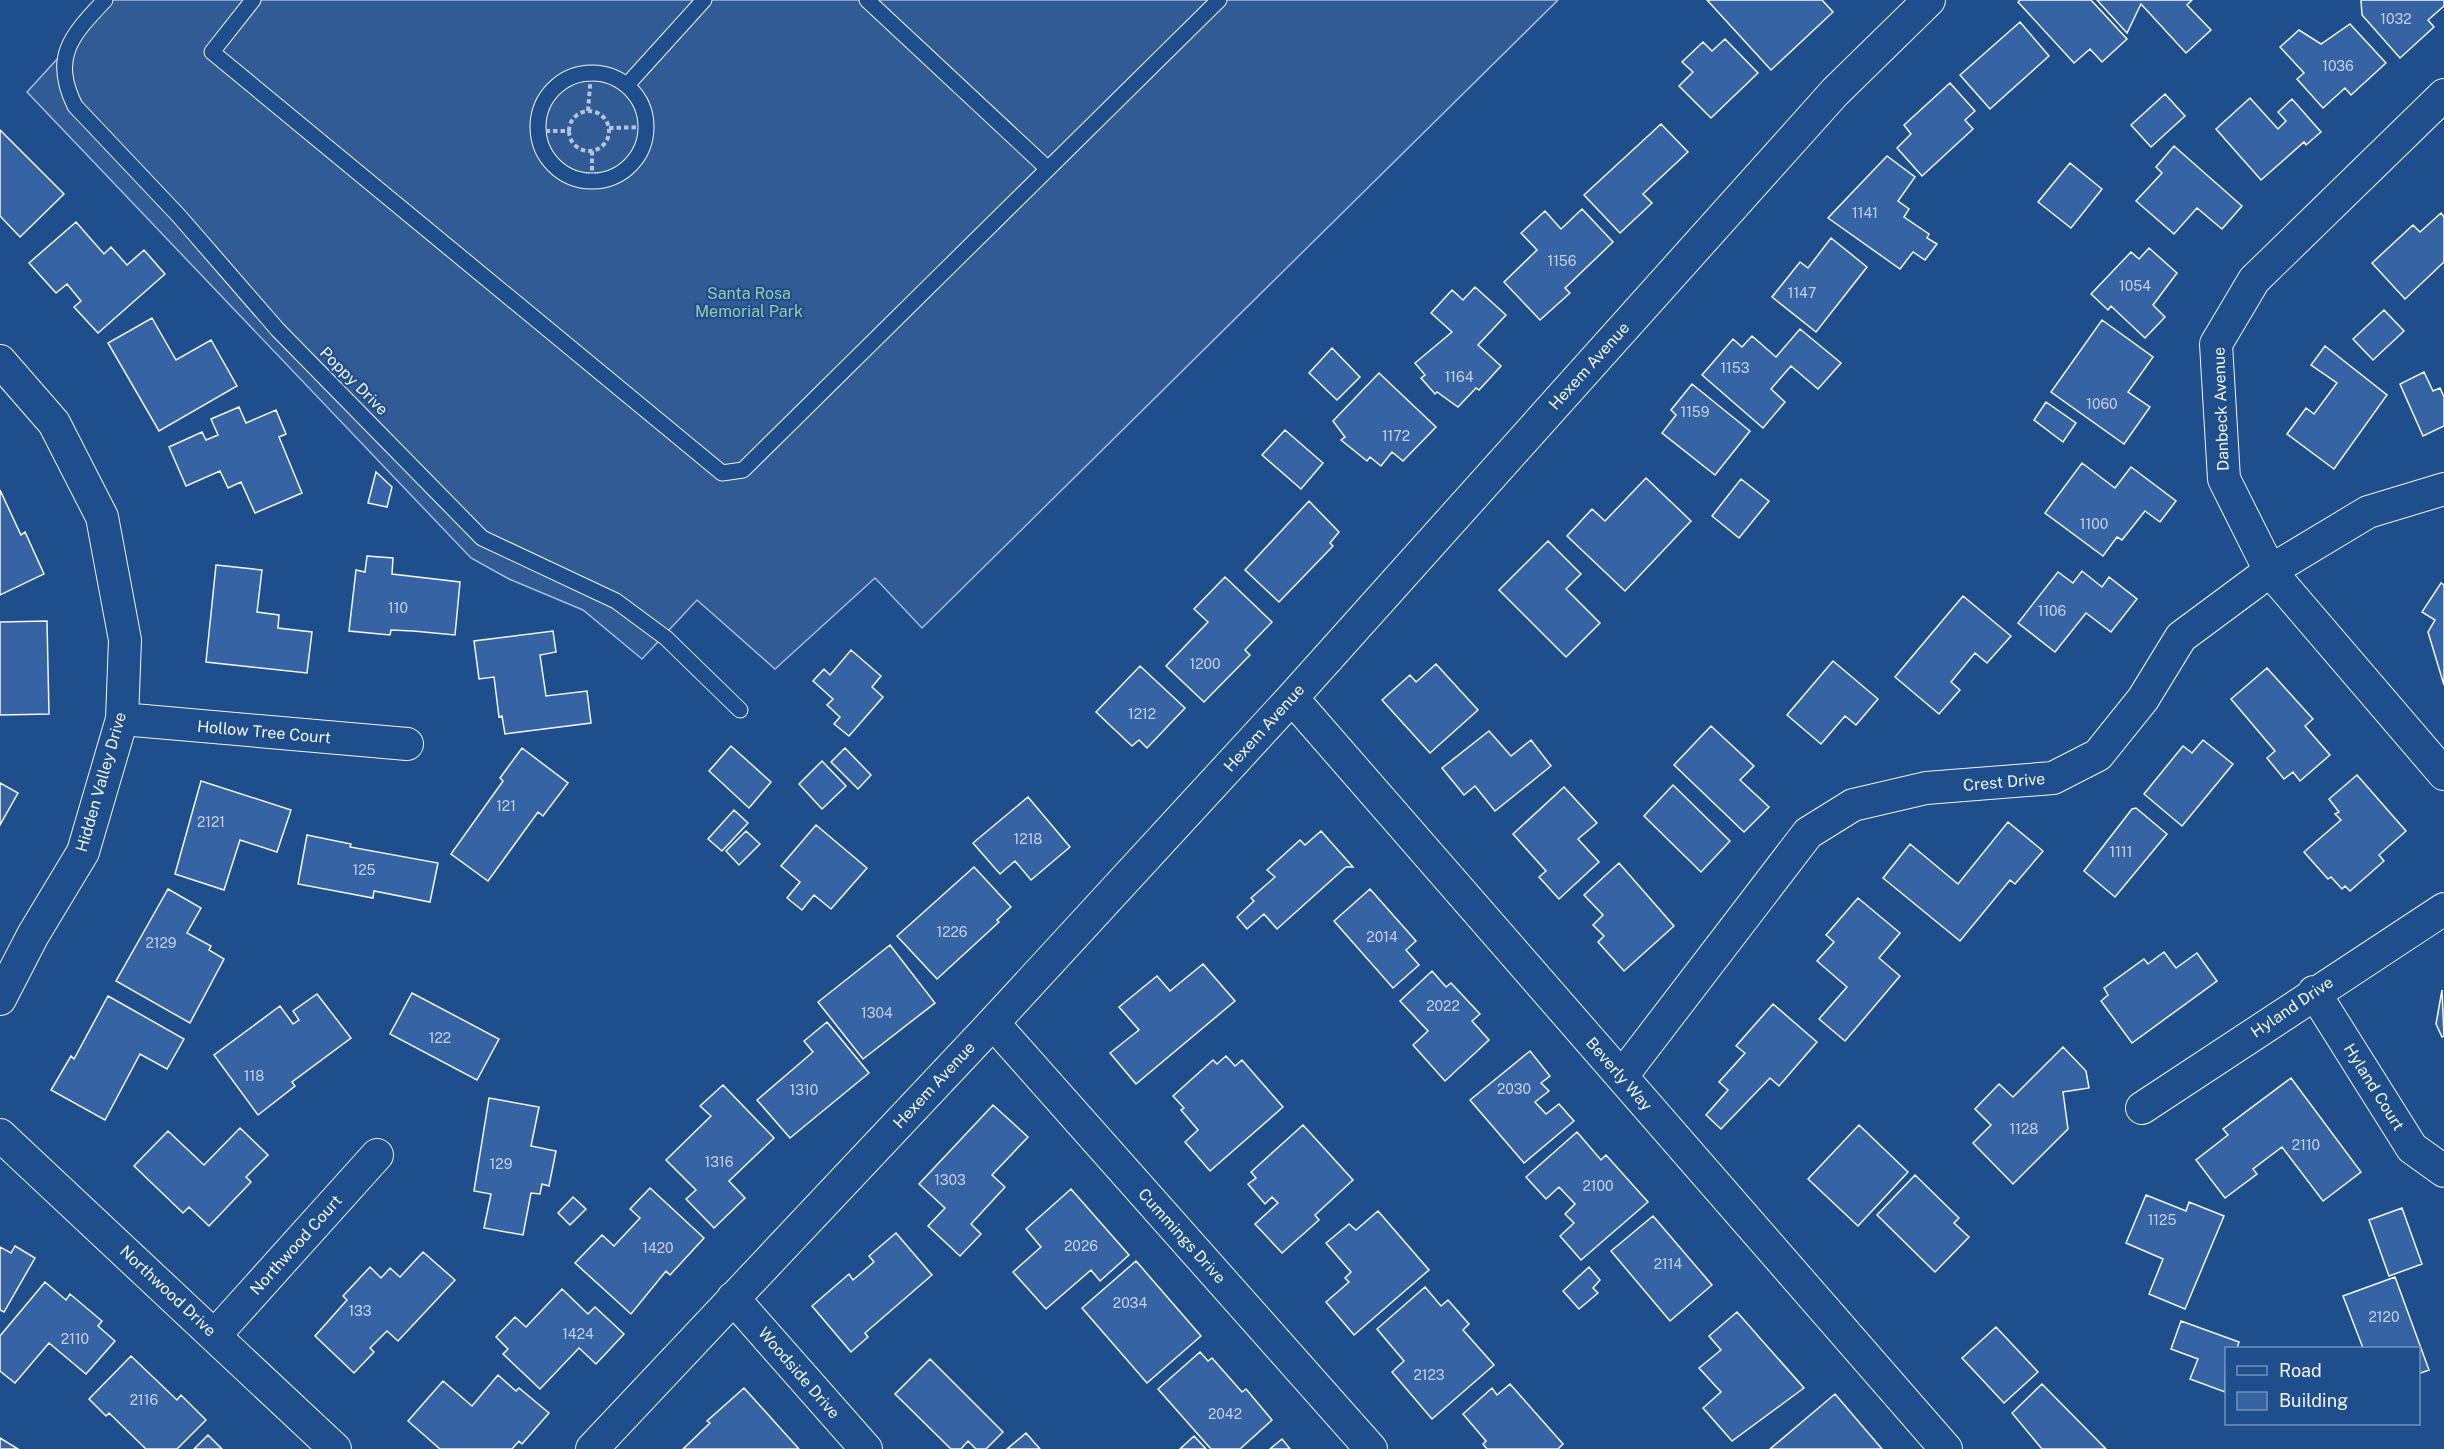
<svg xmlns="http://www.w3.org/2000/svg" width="2444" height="1449" font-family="'Public Sans',sans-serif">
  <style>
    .built { fill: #305b95; stroke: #a8bbd7; stroke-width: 1.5 }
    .building { fill: #3563a3; stroke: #f2f6ff; stroke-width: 1.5 }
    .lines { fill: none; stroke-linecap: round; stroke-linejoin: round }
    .service-casing { stroke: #f2f6ff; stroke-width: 17 }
    .minor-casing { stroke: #f2f6ff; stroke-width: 34 }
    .path { stroke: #b3c4dc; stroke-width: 4; stroke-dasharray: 4.5 3; stroke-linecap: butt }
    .service { stroke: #1f4e8c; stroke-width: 15 }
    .minor { stroke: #1f4e8c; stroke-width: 32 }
    .labels { text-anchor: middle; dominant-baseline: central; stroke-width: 4.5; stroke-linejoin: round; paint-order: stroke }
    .number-label { font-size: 14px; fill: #c3d1e8 }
    .park-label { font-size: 16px; fill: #97c8a6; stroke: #1f4e8c }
    .street-label { font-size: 16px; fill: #f2f6ff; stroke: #1f4e8c }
  </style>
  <rect width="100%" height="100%" fill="#1f4e8c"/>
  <path class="built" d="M 111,0 L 1558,0 L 922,628 L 875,578 L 775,669 L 697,600 L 642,659 L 583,610 L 509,579 L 471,558 L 27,92 Z"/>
  <path class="building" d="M 1707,0 L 1822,0 L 1833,12 L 1771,70 Z
    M 2020,0 L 2091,0 L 2127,39 L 2102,62 L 2090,49 L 2074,63 L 2018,2 Z
    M 2097,0 L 2192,0 L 2187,5 L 2211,30 L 2186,53 L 2141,4 L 2127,33 Z
    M 2361,0 L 2444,0 L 2444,6 L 2428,20 L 2434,27 L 2400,58 L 2362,15 Z
    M 2020,22 L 2049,56 L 1990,109 L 1960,75 Z
    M 2350,24 L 2386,63 L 2351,95 L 2345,88 L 2323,108 L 2297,79 L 2304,73 L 2280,47 L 2299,30 L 2321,44 Z
    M 1725,39 L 1758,73 L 1711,118 L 1679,86 L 1693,72 L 1682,62 L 1703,42 L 1712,51 Z
    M 1950,83 L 1975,111 L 1965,120 L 1973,129 L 1922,176 L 1897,148 L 1911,134 L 1904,125 Z
    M 2165,94 L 2185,116 L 2151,147 L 2131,125 Z
    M 2250,98 L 2278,129 L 2286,121 L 2278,112 L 2292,99 L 2321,132 L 2306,145 L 2304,142 L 2261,180 L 2216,129 Z
    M 1661,124 L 1688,152 L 1643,194 L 1652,203 L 1620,233 L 1584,195 Z
    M 0,130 L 64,194 L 20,237 L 0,216 Z
    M 2174,146 L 2242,206 L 2222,229 L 2197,208 L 2174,234 L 2136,201 L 2162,173 L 2156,167 Z
    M 1887,156 L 1915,177 L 1898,201 L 1909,209 L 1904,217 L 1929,234 L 1927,238 L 1937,244 L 1925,260 L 1913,252 L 1900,269 L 1828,218 Z
    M 2070,163 L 2102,189 L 2071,228 L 2038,202 Z
    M 1582,209 L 1613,242 L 1565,288 L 1570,293 L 1540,320 L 1504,282 L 1537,250 L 1521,233 L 1545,211 L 1561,229 Z
    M 2441,213 L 2444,217 L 2444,262 L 2405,299 L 2372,263 L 2413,225 L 2420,232 Z
    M 76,222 L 104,254 L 111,247 L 127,265 L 144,250 L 165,274 L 98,333 L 74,307 L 81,301 L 67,284 L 56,293 L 29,263 Z
    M 1831,238 L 1867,267 L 1816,332 L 1772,297 L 1800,262 L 1808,268 Z
    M 2149,248 L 2177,273 L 2153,305 L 2165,317 L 2145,338 L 2111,306 L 2108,310 L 2091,294 L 2131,252 L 2139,259 Z
    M 1475,287 L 1506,315 L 1478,345 L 1501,366 L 1479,390 L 1476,388 L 1458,407 L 1437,392 L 1435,394 L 1421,378 L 1425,375 L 1415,363 L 1452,332 L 1431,313 L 1452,290 L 1463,300 Z
    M 2384,310 L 2404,331 L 2373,360 L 2353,339 Z
    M 152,318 L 176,360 L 211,340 L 237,386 L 159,431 L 108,343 Z
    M 2102,320 L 2153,357 L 2128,392 L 2150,407 L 2124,444 L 2051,392 Z
    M 1800,329 L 1841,363 L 1818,389 L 1791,366 L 1771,389 L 1785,402 L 1763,428 L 1702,375 L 1733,339 L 1742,347 L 1752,336 L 1776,357 Z
    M 2325,346 L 2387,395 L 2334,469 L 2287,434 L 2306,408 L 2314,414 L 2337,383 L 2311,365 Z
    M 1332,348 L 1360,377 L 1337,400 L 1309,373 Z
    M 2424,372 L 2433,391 L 2440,388 L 2444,397 L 2444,426 L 2423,436 L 2400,384 Z
    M 1379,373 L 1436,427 L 1403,461 L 1392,452 L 1381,466 L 1370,457 L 1367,461 L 1341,440 L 1345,437 L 1333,421 Z
    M 1692,384 L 1750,431 L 1715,475 L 1662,433 L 1676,415 L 1671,410 Z
    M 2046,402 L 2076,423 L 2063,442 L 2034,420 Z
    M 239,407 L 246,423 L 276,410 L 286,434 L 279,437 L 302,493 L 255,513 L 241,482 L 228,488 L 220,471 L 186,486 L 169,447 L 202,432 L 206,440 L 218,435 L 211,419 Z
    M 1285,430 L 1323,463 L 1301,489 L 1262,455 Z
    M 2082,463 L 2115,488 L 2131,467 L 2176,501 L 2160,522 L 2145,511 L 2122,540 L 2117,537 L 2103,556 L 2045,513 Z
    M 376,472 L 392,487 L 387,507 L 368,503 Z
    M 1646,478 L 1691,521 L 1625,591 L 1567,536 L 1592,509 L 1605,521 Z
    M 1741,479 L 1769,501 L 1739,538 L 1712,516 Z
    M 0,490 L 21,535 L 25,532 L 44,574 L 0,595 Z
    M 1309,501 L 1339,532 L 1330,543 L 1333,546 L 1279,602 L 1245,570 Z
    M 1548,541 L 1581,574 L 1566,589 L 1600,623 L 1566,657 L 1499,590 Z
    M 367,556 L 393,558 L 392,574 L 460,582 L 455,635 L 413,631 L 391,630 L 390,635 L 349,631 L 356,570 L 365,572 Z
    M 216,565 L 262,570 L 257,612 L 279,615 L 278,628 L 312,632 L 307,673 L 206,662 Z
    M 2082,571 L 2102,587 L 2109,577 L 2137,599 L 2111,632 L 2086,613 L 2055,652 L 2018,623 L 2058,572 L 2073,583 Z
    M 1225,577 L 1272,622 L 1245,650 L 1250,655 L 1204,702 L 1166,666 L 1208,622 L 1194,609 Z
    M 2441,583 L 2444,585 L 2444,685 L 2428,632 L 2435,620 L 2422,612 Z
    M 1963,596 L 2011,636 L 1987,663 L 1975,653 L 1951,682 L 1960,690 L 1939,714 L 1895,677 Z
    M 47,621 L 49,714 L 0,715 L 0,622 Z
    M 553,631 L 556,652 L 540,655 L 546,696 L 587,691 L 591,723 L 505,734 L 502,716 L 499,717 L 494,677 L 479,679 L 474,641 Z
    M 851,650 L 881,676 L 872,687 L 883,697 L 849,736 L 834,724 L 840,717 L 827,705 L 833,699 L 813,681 L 824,669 L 830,675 Z
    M 1833,661 L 1878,699 L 1856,725 L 1845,716 L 1821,744 L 1787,715 Z
    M 1436,664 L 1478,710 L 1430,753 L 1382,700 L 1410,675 L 1416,682 Z
    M 1140,666 L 1185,708 L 1147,748 L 1139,740 L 1132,746 L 1096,712 Z
    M 2267,668 L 2313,719 L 2305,726 L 2330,755 L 2300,781 L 2293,772 L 2284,779 L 2267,758 L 2275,751 L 2231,699 Z
    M 1711,726 L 1754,766 L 1740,780 L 1769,807 L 1744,832 L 1674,765 Z
    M 1489,731 L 1511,756 L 1531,740 L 1551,766 L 1495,811 L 1475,786 L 1464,795 L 1442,768 Z
    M 2203,740 L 2233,764 L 2182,826 L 2144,794 L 2183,746 L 2192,753 Z
    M 731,746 L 771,782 L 749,808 L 709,771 Z
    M 522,748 L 568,783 L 543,816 L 538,812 L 488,881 L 451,854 L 503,781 L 500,778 Z
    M 845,748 L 871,775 L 858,789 L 831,762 Z
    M 822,761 L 846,786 L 822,809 L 799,784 Z
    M 2357,775 L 2406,831 L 2379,855 L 2384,861 L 2350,891 L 2345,886 L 2342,889 L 2331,877 L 2328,879 L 2304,852 L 2341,820 L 2335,814 L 2339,812 L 2329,799 Z
    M 201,781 L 291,810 L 277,852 L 240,840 L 224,890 L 175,874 Z
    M 0,783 L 18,793 L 0,825 Z
    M 1673,785 L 1730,841 L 1701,872 L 1644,816 Z
    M 1564,787 L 1597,823 L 1578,839 L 1599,862 L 1559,899 L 1539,877 L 1546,871 L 1513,834 Z
    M 1028,797 L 1070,847 L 1031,880 L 1015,861 L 1000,874 L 973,843 Z
    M 2136,808 L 2167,834 L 2115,897 L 2084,871 L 2132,809 Z
    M 734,810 L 748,823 L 722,851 L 708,839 Z
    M 2008,822 L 2043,851 L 2015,884 L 2010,880 L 1960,941 L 1883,878 L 1910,844 L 1958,884 Z
    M 816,825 L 867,868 L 831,909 L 814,895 L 802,910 L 787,898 L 800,882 L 781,866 Z
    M 746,831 L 760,844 L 739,865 L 726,851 Z
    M 1321,831 L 1353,867 L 1346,867 L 1277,929 L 1264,914 L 1247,929 L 1237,917 L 1254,901 L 1251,898 L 1275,877 L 1267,870 L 1300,840 L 1305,845 Z
    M 307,835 L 351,844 L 350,847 L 438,863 L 430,902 L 374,891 L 373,898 L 298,884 Z
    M 1619,863 L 1674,926 L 1624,971 L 1598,942 L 1604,936 L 1593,925 L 1603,915 L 1584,895 Z
    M 974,867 L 1011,907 L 997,920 L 999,922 L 937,979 L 897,936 Z
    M 168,889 L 201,908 L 187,933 L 211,946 L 209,950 L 224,959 L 190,1023 L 116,981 Z
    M 1370,889 L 1416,941 L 1406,950 L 1419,965 L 1393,988 L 1334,921 Z
    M 1858,898 L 1900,933 L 1879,958 L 1900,976 L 1845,1041 L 1819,1019 L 1847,987 L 1817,961 L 1834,942 L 1826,935 Z
    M 890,945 L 935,1003 L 863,1059 L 818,1002 Z
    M 2164,952 L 2176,968 L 2197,953 L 2217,981 L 2132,1043 L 2101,1001 L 2108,995 L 2104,988 L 2144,959 L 2148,964 Z
    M 1203,964 L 1235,1001 L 1136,1084 L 1110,1053 L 1139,1030 L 1119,1007 L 1157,976 L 1170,991 Z
    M 1432,971 L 1446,987 L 1451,983 L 1480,1014 L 1472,1021 L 1489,1040 L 1445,1081 L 1413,1045 L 1428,1031 L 1400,1001 Z
    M 2442,990 L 2444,1036 L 2442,1037 L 2436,1024 Z
    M 412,993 L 499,1039 L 477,1080 L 390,1034 Z
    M 317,994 L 351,1038 L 292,1082 L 295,1086 L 258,1115 L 214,1055 L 280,1006 L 293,1024 L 299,1020 L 293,1011 Z
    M 108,996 L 184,1039 L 167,1069 L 140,1054 L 105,1120 L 51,1090 L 71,1056 L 74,1059 Z
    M 1773,1004 L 1817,1042 L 1779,1086 L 1770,1078 L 1721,1129 L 1706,1115 L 1728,1090 L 1719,1082 L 1745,1053 L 1736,1046 Z
    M 827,1022 L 869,1073 L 790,1138 L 757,1100 L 813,1052 L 804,1041 Z
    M 2063,1047 L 2086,1071 L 2089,1088 L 2063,1092 L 2068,1129 L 2013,1184 L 1973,1143 L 1991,1125 L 1975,1109 L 1999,1084 L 2013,1097 Z
    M 1530,1051 L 1550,1076 L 1541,1083 L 1549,1091 L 1535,1102 L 1546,1114 L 1559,1104 L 1574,1121 L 1524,1163 L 1470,1100 Z
    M 1226,1056 L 1235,1066 L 1242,1060 L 1283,1107 L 1210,1171 L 1185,1142 L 1198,1130 L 1181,1110 L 1184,1108 L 1173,1096 L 1213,1060 L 1217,1064 Z
    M 2291,1078 L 2361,1172 L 2323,1201 L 2282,1147 L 2253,1169 L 2257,1174 L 2225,1198 L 2196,1160 L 2228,1135 L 2223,1129 Z
    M 723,1085 L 774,1138 L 729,1181 L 745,1198 L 714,1228 L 686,1199 L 696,1190 L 666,1160 L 711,1116 L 700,1106 Z
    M 489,1098 L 539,1107 L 531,1146 L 556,1151 L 549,1186 L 542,1184 L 540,1194 L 531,1193 L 523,1235 L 484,1228 L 491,1194 L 474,1191 Z
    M 993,1105 L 1028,1137 L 992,1175 L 1005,1187 L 971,1224 L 981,1234 L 960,1256 L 928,1226 L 945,1208 L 919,1184 Z
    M 1303,1125 L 1353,1180 L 1315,1215 L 1319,1220 L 1282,1253 L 1255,1224 L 1278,1203 L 1272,1197 L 1265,1204 L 1248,1184 L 1256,1178 L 1251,1172 Z
    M 1859,1125 L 1908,1172 L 1858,1226 L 1808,1179 Z
    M 240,1128 L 268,1155 L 246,1177 L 251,1182 L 209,1226 L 189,1207 L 183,1213 L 134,1166 L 168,1131 L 204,1165 Z
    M 1577,1132 L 1601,1160 L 1606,1155 L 1648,1202 L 1581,1260 L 1560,1236 L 1574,1223 L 1565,1214 L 1575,1204 L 1559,1187 L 1546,1199 L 1526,1177 Z
    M 1915,1175 L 1959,1218 L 1954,1223 L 1969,1237 L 1935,1272 L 1877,1215 Z
    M 650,1188 L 704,1238 L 670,1275 L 666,1271 L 631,1314 L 575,1263 L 602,1235 L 614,1246 L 640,1218 L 630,1209 Z
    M 1071,1189 L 1129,1255 L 1100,1281 L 1091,1270 L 1046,1309 L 1013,1272 L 1041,1247 L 1026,1229 Z
    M 2146,1195 L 2186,1211 L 2189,1202 L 2224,1216 L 2185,1309 L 2149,1294 L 2163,1259 L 2126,1243 Z
    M 573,1197 L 586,1209 L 570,1225 L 558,1213 Z
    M 2402,1208 L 2422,1264 L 2389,1276 L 2369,1220 Z
    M 1378,1211 L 1429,1270 L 1354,1335 L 1326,1302 L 1349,1282 L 1345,1278 L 1351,1272 L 1326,1243 L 1349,1224 L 1356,1230 Z
    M 1653,1216 L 1712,1285 L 1670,1321 L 1611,1251 Z
    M 896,1233 L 932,1275 L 865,1333 L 868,1337 L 851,1352 L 812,1306 L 849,1274 L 853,1280 L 874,1262 L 869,1256 Z
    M 15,1246 L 35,1258 L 4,1312 L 0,1310 L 0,1247 L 11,1253 Z
    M 423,1252 L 455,1280 L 398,1341 L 387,1331 L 370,1348 L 374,1352 L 354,1373 L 315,1336 L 347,1300 L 343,1296 L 370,1267 L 381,1278 L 390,1268 L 400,1277 Z
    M 1136,1261 L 1201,1336 L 1147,1383 L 1082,1308 Z
    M 1589,1267 L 1600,1280 L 1593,1288 L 1598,1293 L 1579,1309 L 1563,1291 Z
    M 2395,1277 L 2429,1370 L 2418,1374 L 2418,1348 L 2363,1348 L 2343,1296 Z
    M 45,1282 L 66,1300 L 70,1294 L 102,1321 L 98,1326 L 115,1341 L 86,1374 L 49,1343 L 15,1383 L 0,1371 L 0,1336 Z
    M 1425,1287 L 1441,1306 L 1448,1300 L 1469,1324 L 1463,1330 L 1494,1365 L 1432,1419 L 1392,1372 L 1404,1361 L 1377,1329 Z
    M 562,1289 L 588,1314 L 595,1307 L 624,1334 L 596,1364 L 579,1348 L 540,1389 L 503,1354 L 508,1349 L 496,1337 L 515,1317 L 526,1327 Z
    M 1737,1312 L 1804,1388 L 1732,1441 L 1703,1408 L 1721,1392 L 1699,1368 L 1721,1350 L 1709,1336 Z
    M 2181,1321 L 2239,1342 L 2237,1348 L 2226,1348 L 2225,1392 L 2190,1379 L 2198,1359 L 2171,1349 Z
    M 1996,1327 L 2038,1372 L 2004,1403 L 1962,1358 Z
    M 1200,1352 L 1208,1361 L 1212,1358 L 1242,1392 L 1246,1389 L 1272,1420 L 1240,1449 L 1211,1449 L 1158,1389 Z
    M 131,1356 L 177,1400 L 181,1395 L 206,1420 L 177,1449 L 146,1449 L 109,1413 L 106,1416 L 89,1399 Z
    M 930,1359 L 1003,1432 L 986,1449 L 976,1449 L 968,1441 L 961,1449 L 951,1449 L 895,1394 Z
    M 498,1375 L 516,1391 L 519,1388 L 549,1413 L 522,1444 L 519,1441 L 512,1449 L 440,1449 L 408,1421 L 443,1381 L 472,1406 Z
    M 1510,1384 L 1563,1444 L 1558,1449 L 1487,1449 L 1483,1444 L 1486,1441 L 1463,1414 L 1492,1388 L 1497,1395 Z
    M 2042,1384 L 2106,1449 L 2042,1449 L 2012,1413 Z
    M 744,1388 L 799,1449 L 683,1449 L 710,1423 L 707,1421 Z
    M 1835,1394 L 1882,1449 L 1770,1449 Z
    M 1026,1433 L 1040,1449 L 1007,1449 Z
    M 208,1435 L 222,1449 L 194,1449 Z
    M 1194,1436 L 1206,1449 L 1180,1449 Z
    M 0,1438 L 18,1449 L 0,1449 Z
    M 1282,1439 L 1290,1449 L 1270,1449 Z"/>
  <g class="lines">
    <g class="service-casing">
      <path id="service" d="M 105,0 C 71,36 51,57 75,106 L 179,216 L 278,330 L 482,538 L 616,601 L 666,638 L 740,710
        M 253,0 L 212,52 L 722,473 L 743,470 L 1219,0
        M 867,0 L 1048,169
        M538 127a54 54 0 1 1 108 0a54 54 0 1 1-108 0Z
        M 627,85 L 704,0"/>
    </g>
    <g class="minor-casing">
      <path id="minor" d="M 2444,95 L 2254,280 L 2216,344 L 2224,479 L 2270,571 L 2444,774
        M 0,361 L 54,423 L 102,517 L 125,640 L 122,719 L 83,852 L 33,935 L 0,999
        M 1292,698 L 1946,1449
        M 122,719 L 407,744
        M 2314,992 L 2412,1148 L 2444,1171
        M 993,1023 L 1371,1449
        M 1622,1076 L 1808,833 L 1853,805 L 1926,788 L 2053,778 L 2098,755 L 2143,699 L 2181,637 L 2270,571 L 2368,512 L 2444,489
        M 2142,1108 L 2444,909
        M 0,1135 L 335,1449
        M 733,1298 L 866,1449
        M 216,1334 L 377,1155
        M 592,1449 L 993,1023 L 1292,698 L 1835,92 L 1929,0"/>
    </g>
    <path class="path" d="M 588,111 L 591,73
      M569 131a20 20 0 1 1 40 0a20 20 0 1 1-40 0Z
      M 609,128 L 646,127
      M 538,131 L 569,131
      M 592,151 L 592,182"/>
    <use href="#service" class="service"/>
    <use href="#minor" class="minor"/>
  </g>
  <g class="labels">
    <g class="number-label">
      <text x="2396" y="19">1032</text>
      <text x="2338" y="66">1036</text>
      <text x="1865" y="213">1141</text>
      <text x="1562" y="261">1156</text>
      <text x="2135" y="286">1054</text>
      <text x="1802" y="293">1147</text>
      <text x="1735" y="368">1153</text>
      <text x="1459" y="377">1164</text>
      <text x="2102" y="404">1060</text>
      <text x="1695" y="412">1159</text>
      <text x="1396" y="436">1172</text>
      <text x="2094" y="524">1100</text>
      <text x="398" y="608">110</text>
      <text x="2052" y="611">1106</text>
      <text x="1205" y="664">1200</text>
      <text x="1142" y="714">1212</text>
      <text x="506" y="806">121</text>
      <text x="211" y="822">2121</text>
      <text x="1028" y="839">1218</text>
      <text x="2121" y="852">1111</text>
      <text x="364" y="870">125</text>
      <text x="952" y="932">1226</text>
      <text x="1382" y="937">2014</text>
      <text x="161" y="943">2129</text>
      <text x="1443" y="1006">2022</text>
      <text x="877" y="1013">1304</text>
      <text x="440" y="1038">122</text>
      <text x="254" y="1076">118</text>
      <text x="1514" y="1089">2030</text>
      <text x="804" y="1090">1310</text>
      <text x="2024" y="1129">1128</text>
      <text x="2306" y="1145">2110</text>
      <text x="719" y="1162">1316</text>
      <text x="501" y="1164">129</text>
      <text x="950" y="1180">1303</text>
      <text x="1598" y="1186">2100</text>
      <text x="2162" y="1220">1125</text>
      <text x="1081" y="1246">2026</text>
      <text x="658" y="1248">1420</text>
      <text x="1668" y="1264">2114</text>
      <text x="1130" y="1303">2034</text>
      <text x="360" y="1311">133</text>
      <text x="2384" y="1317">2120</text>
      <text x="578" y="1334">1424</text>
      <text x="75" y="1339">2110</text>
      <text x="1429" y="1375">2123</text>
      <text x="144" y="1400">2116</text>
      <text x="1225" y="1414">2042</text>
    </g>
    <g class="park-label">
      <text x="749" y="293">Santa Rosa<tspan x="749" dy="18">Memorial Park</tspan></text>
    </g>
    <g class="street-label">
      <text transform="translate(1589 366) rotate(-48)">Hexem Avenue</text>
      <text transform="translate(354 381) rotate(45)">Poppy Drive</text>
      <text transform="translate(2221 409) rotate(-92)">Danbeck Avenue</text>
      <text transform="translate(1264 728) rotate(-48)">Hexem Avenue</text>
      <text transform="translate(264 732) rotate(5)">Hollow Tree Court</text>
      <text transform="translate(101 782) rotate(-74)">Hidden Valley Drive</text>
      <text transform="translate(2004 782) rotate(-5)">Crest Drive</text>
      <text transform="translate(2292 1007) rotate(-34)">Hyland Drive</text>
      <text transform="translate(1619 1074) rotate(49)">Beverly Way</text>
      <text transform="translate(934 1085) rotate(-47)">Hexem Avenue</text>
      <text transform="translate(2374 1087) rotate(58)">Hyland Court</text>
      <text transform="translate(1182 1236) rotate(48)">Cummings Drive</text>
      <text transform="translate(296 1245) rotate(-48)">Northwood Court</text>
      <text transform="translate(168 1291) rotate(43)">Northwood Drive</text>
      <text transform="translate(799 1373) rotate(49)">Woodside Drive</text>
    </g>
  </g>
  <rect x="2225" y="1347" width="195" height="78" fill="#1f4e8c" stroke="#7391ba" stroke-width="1.5"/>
  <rect x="2237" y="1366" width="30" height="9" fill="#1f4e8c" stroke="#7391ba" stroke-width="1.5"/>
  <text x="2279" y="1377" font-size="18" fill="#f2f6ff">Road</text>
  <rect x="2237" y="1392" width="30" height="18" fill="#3563a3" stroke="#7391ba" stroke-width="1.5"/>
  <text x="2279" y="1407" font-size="18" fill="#f2f6ff">Building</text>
</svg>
